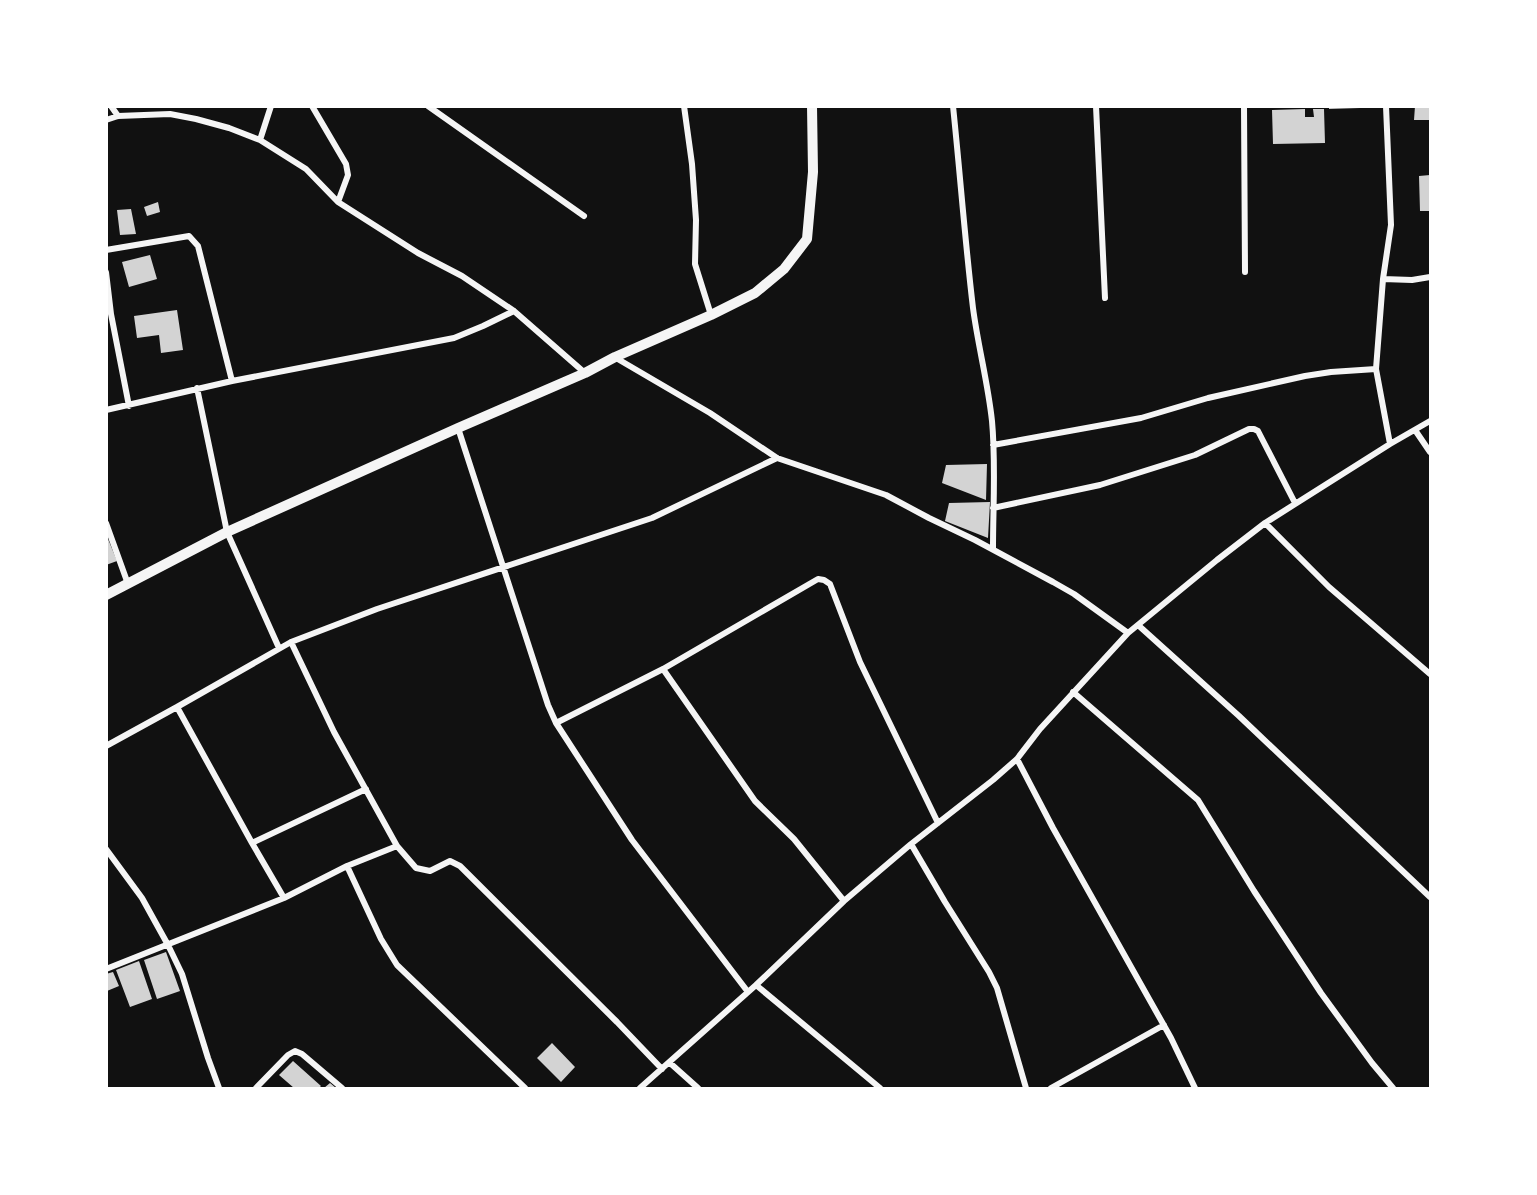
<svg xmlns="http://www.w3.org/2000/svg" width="1537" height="1195" font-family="Cabin,sans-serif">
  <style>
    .building { fill: #d3d3d3 }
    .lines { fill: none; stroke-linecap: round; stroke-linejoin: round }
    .minor { stroke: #f5f5f5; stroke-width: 6 }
    .tertiary { stroke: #f5f5f5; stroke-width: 10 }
  </style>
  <rect width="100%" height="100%" fill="#111"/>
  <path class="building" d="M 1329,106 L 1360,106 L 1360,108 L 1329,109 Z
    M 1415,106 L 1430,106 L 1430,120 L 1414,120 Z
    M 1305,109 L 1305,117 L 1314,117 L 1313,109 L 1324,109 L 1325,143 L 1273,144 L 1272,110 Z
    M 1430,175 L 1430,211 L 1420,211 L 1419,176 Z
    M 158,202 L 160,212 L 147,216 L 144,207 Z
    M 131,209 L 136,234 L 120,235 L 117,210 Z
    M 150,255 L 157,279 L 129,287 L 122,262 Z
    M 177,310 L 183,350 L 161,353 L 159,335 L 137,338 L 134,316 Z
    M 987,464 L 986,500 L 942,483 L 946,465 Z
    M 990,502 L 988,538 L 945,521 L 949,503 Z
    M 106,534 L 117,561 L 106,565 Z
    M 166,952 L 180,991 L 157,999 L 144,960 Z
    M 139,961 L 152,999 L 130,1007 L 116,970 Z
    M 113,972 L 119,986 L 107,991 L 106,974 Z
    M 552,1043 L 575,1067 L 561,1082 L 537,1058 Z
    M 293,1061 L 321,1086 L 319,1088 L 294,1088 L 279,1075 Z
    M 330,1083 L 336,1088 L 324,1088 Z"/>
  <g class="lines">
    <path class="minor" d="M 111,106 L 118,116
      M 312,106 L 346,164 L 348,175 L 338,202
      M 428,106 L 584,216
      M 684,106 L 692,164 L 696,220 L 695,264 L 711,315
      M 953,106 C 960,173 965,241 973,308 C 978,346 988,383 992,421 C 996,464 993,506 993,549
      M 1096,106 L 1105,298
      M 1244,106 L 1245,272
      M 106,120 L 118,116 L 170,114 L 196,119 L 229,128 L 260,140 L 306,169 L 338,202 L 418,253 L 462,276 L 514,311 L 585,373
      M 260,140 L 271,106
      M 106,250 L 189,236 L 198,246 L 232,381
      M 106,272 L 111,314 L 129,406
      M 1383,279 L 1412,280 L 1430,277
      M 616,358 L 710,413 L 777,458 L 886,495 L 929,518 L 975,540 L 1053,582 L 1074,594 L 1128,633
      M 1376,369 L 1383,279 L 1391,225 L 1386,106
      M 197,388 L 227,532 L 279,648
      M 106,410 L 232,381 L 454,338 L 483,326 L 514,311
      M 458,428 L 548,705 L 556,723 L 632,840 L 748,992
      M 1415,430 L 1430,452
      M 993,445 L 1141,418 L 1208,398 L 1305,376 L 1331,372 L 1376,369 L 1390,444
      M 993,508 L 1100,485 L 1195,455 L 1249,429 L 1254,429 L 1258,431 L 1295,503
      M 106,523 L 128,584
      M 1265,523 L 1329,587 L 1430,674
      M 1138,625 L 1239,716 L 1430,897
      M 291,642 L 334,732 L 397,846 L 347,866
      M 663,669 L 755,801 L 794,839 L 844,901
      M 1073,692 L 1198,800 L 1254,891 L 1321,993 L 1372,1063 L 1393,1088
      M 177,707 L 252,843 L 284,898
      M 556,723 L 663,669 L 818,579 L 824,580 L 830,584 L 860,662 L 938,823
      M 106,746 L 177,707 L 291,642 L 377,609 L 652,518 L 777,458
      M 1017,759 L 1053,828 L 1171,1038 L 1195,1088
      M 252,843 L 366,789
      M 911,844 L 945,902 L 989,972 L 997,988 L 1026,1088
      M 397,846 L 416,868 L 430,871 L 450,861 L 460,866 L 617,1022 L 662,1069
      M 106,849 L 142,898 L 168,945 L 182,974 L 208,1058 L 219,1088
      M 106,969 L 284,898 L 347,866 L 381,939 L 397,965 L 525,1088
      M 756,985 L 880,1088
      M 670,1063 L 698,1088
      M 256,1088 L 288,1055 L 295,1051 L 302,1054 L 342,1088
      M 640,1088 L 756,985 L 844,901 L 911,844 L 993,780 L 1017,759 L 1040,729 L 1128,633 L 1217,560 L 1265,523 L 1390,444 L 1430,421
      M 1051,1088 L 1164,1025"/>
    <path class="tertiary" d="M 106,595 L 227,532 L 458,428 L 585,373 L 615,357 L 711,315 L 755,293 L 784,269 L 807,239 L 813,172 L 812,106"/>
  </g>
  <rect width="1537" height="1195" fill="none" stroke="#ffffff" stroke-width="216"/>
</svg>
